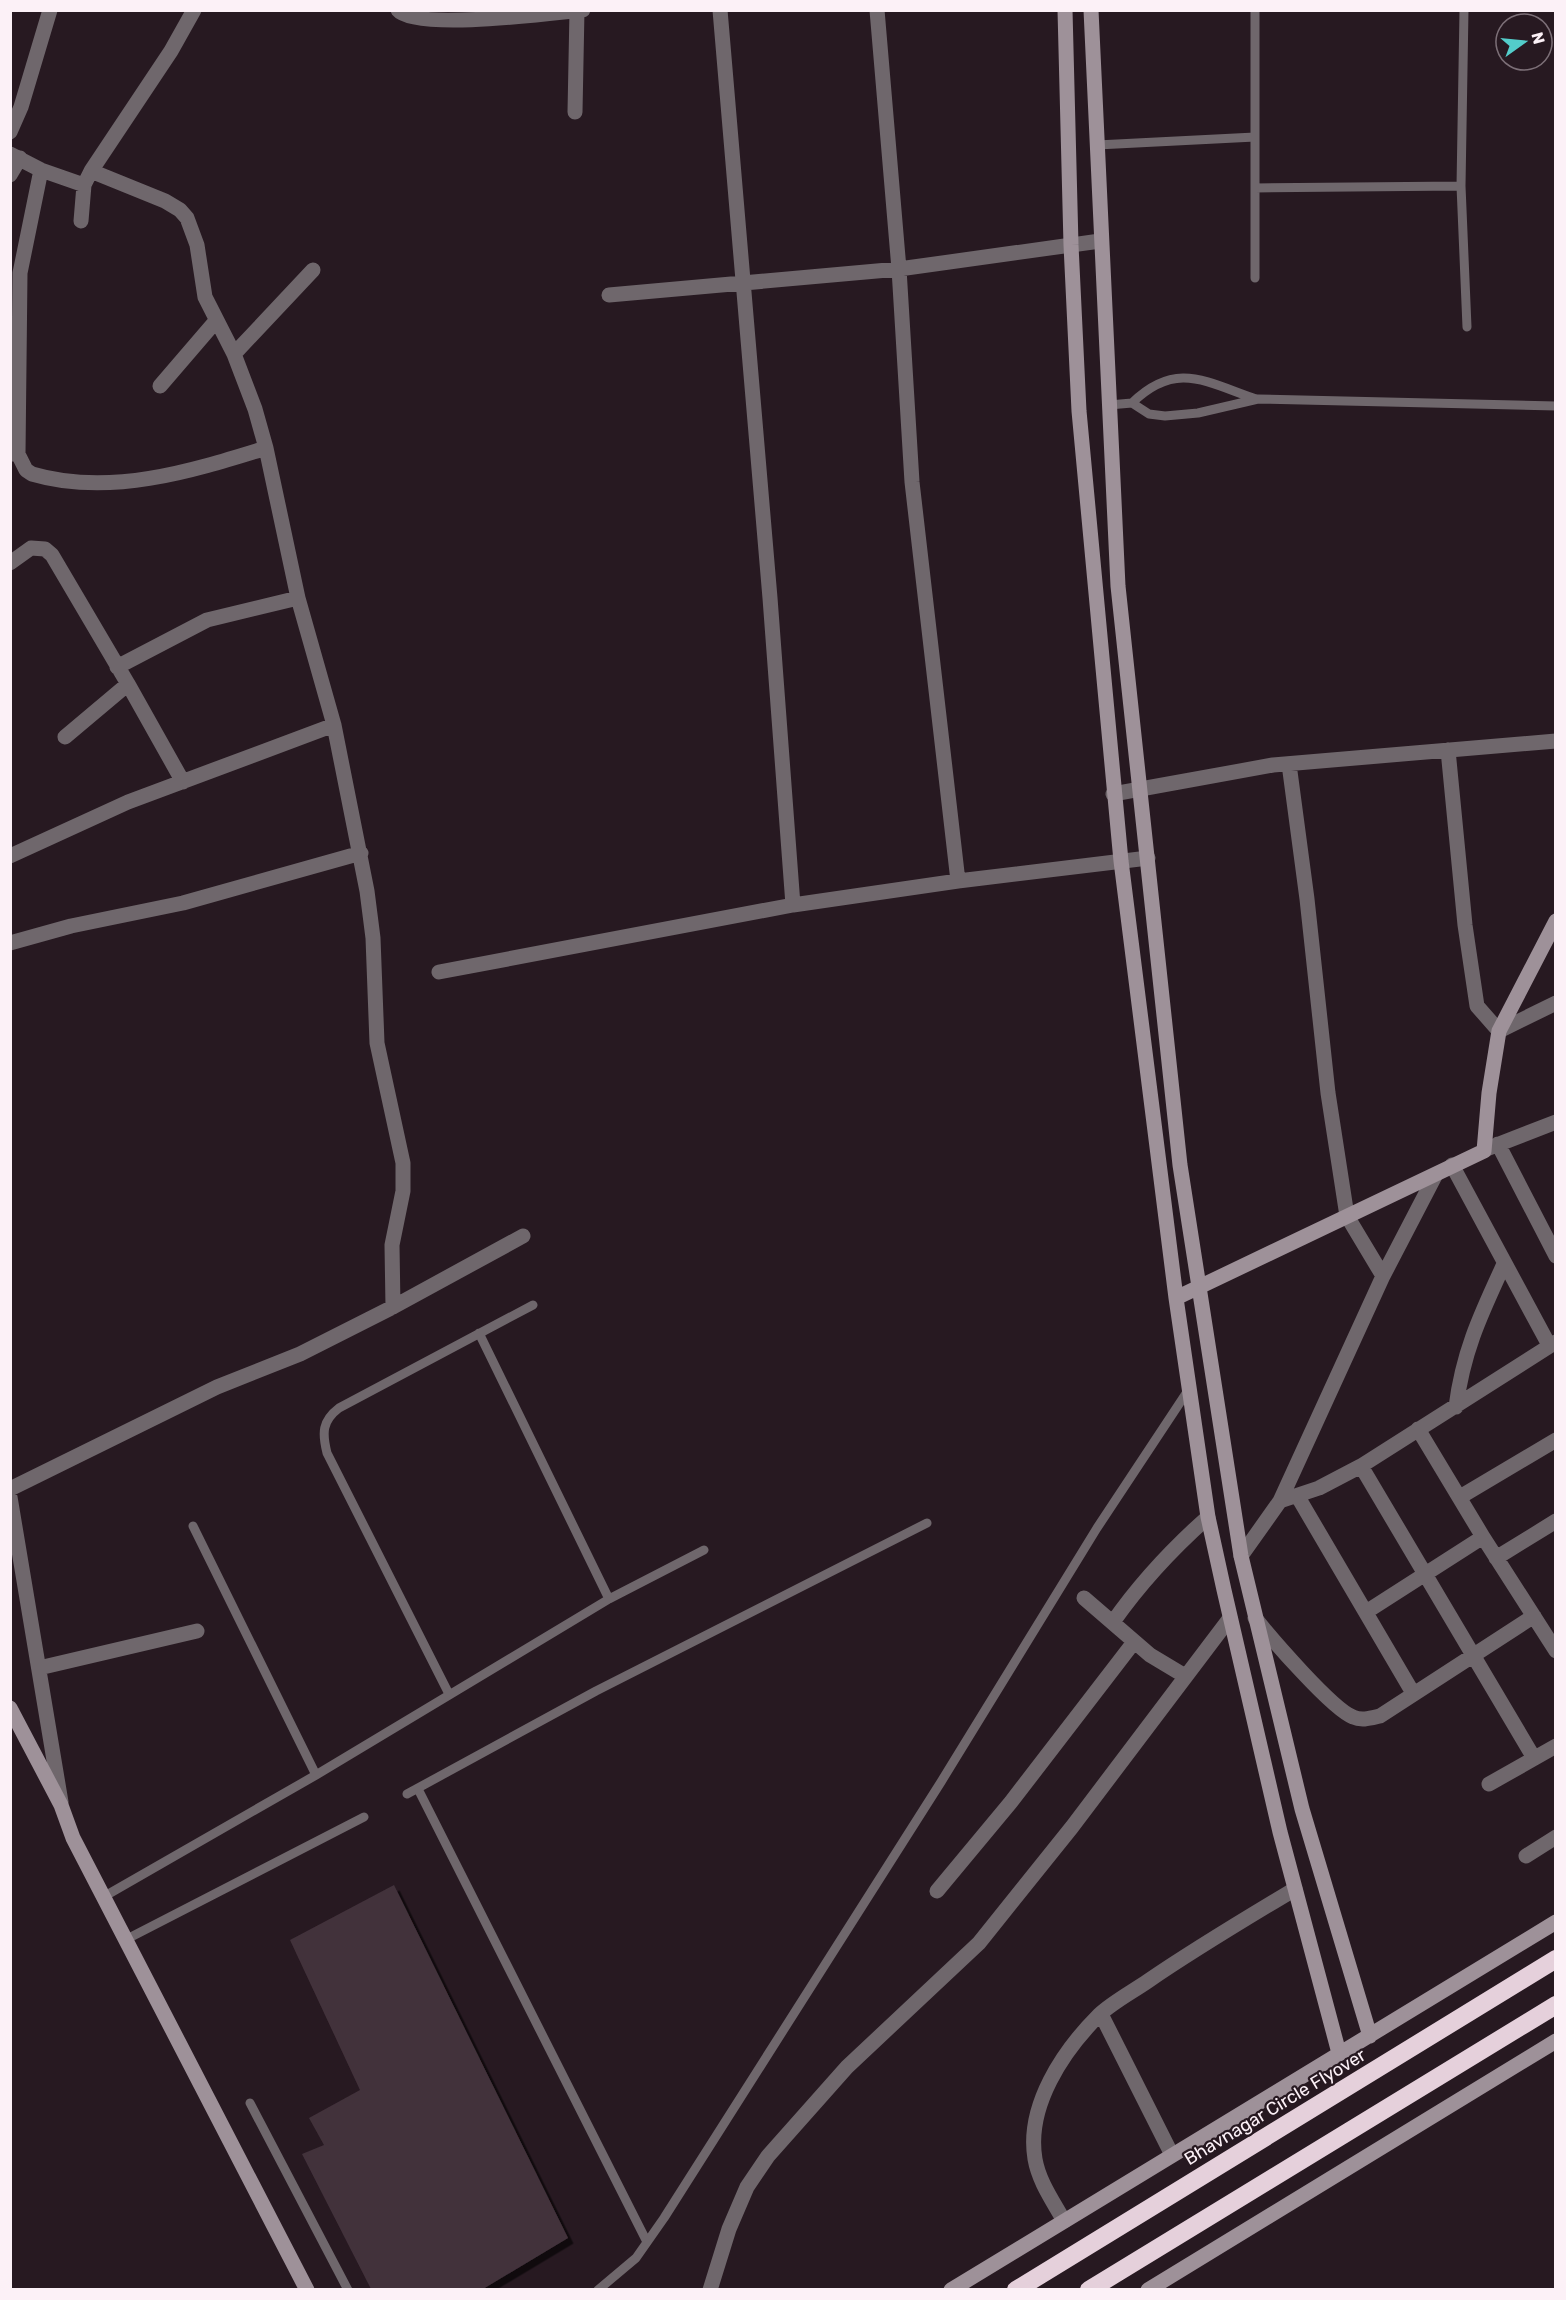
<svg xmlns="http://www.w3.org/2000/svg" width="1566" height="2300" font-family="Rubik,sans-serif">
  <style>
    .building { fill: #42323b; filter: url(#shadow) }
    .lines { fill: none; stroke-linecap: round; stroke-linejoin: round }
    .lane { stroke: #6f676c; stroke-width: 9 }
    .street { stroke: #6f676c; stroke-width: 15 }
    .secondary { stroke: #9e9199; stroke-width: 15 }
    .highway { stroke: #e5d0db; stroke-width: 18 }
    .labels { text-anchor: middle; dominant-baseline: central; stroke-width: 4.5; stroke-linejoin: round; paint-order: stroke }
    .street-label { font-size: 18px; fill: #fcf1f7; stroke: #271921 }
  </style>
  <defs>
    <filter id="shadow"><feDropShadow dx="5.5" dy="5.5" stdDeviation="0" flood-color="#0009"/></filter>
  </defs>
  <rect width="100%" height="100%" fill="#271921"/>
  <path class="building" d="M 394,1885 L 568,2238 L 483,2289 L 371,2289 L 302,2154 L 324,2145 L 309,2118 L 360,2090 L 290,1940 Z"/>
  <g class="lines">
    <path class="lane" d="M 1255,10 L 1255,278
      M 1464,10 L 1461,186 L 1467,327
      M 1097,145 L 1255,137
      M 1255,188 L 1461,186
      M 1132,403 C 1176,360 1206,382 1256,399
      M 1109,405 L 1132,403 L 1149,414 L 1165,416 L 1198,413 L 1258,399 L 1556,406
      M 479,1333 L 609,1599
      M 193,1526 L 316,1775
      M 449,1694 L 327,1453 C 322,1433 322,1421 339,1408 L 533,1305
      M 418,1789 L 647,2242
      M 407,1794 L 596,1691 L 927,1523
      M 105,1896 L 316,1775 L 609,1599 L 704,1550
      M 127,1939 L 364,1817
      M 250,2103 L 348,2290
      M 598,2290 L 636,2258 L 664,2218 L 941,1782 L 1097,1528 L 1189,1389"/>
    <path class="street" d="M 398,10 C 415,31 552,13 583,10
      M 720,10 L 770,598 L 793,905
      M 877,10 L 899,269 L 912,482 L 958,881
      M 575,112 L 577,10
      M 10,132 L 21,107 L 50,10
      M 10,154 L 41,170 L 84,185
      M 91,171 L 165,201 L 180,210 L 187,218 L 197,245 L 205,297 L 234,354 L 255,409 L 266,448 L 298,598 L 334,725 L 367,891 L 373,938 L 377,1043 L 403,1163 L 403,1191 L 392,1245 L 393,1307
      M 10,175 L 20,158
      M 81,221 L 84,185 L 91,171 L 171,51 L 194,10
      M 609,295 L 899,269 L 1100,241
      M 234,354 L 313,270
      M 160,386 L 215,322
      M 10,454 L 18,454 L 20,273 L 41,170
      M 18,454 L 26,470 L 32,474 C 110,497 192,471 266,448
      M 10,563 L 31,548 L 45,549 L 52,555 L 128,684
      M 117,667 L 207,620 L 298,598
      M 65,737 L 128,684 L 183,782
      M 1448,750 L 1465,925 L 1477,1006 L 1499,1031 L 1556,1003
      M 1289,764 L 1307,899 L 1328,1093 L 1347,1216 L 1383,1276
      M 1113,794 L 1273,765 L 1556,741
      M 10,856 L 128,802 L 334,725
      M 10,943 L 71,926 L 183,903 L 361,853
      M 439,972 L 793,905 L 958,881 L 1148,858
      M 1498,1144 L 1556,1256
      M 1489,1148 L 1556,1122
      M 1452,1165 L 1549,1345
      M 1456,1407 C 1463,1351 1481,1314 1504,1264
      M 1418,1429 L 1483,1537 L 1556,1651
      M 1361,1466 L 1534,1758
      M 10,1489 L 217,1387 L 300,1354 L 393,1307 L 523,1236
      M 10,1497 L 61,1802
      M 1298,1497 L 1413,1693
      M 1460,1497 L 1556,1440
      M 1280,1501 L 1319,1488 L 1361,1466 L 1556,1342
      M 1241,1556 L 1280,1501 L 1383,1276 L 1435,1176
      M 1496,1558 L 1556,1521
      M 1084,1598 L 1150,1655 L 1185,1676
      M 1366,1612 L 1483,1537
      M 1255,1618 C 1271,1638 1332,1709 1353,1717 C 1362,1721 1371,1718 1380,1716 L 1534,1616
      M 1113,1622 C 1141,1582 1172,1549 1208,1517
      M 39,1668 L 197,1631
      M 1489,1784 L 1556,1746
      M 1526,1856 L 1556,1837
      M 937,1891 L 1011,1802 L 1134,1642
      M 1101,2014 L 1172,2155
      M 1064,2221 C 1053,2201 1039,2182 1035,2159 C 1026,2106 1063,2051 1099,2015 C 1113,2002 1132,1992 1148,1981 C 1196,1948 1245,1919 1295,1889
      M 710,2290 L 729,2229 L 747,2187 L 768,2156 L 847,2067 L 979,1943 L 1072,1827 L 1230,1618"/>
    <path class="secondary" d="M 1065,10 L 1071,245 L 1079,411 L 1121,861 L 1176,1298 L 1208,1517 L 1224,1590 L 1280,1832 L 1339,2053
      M 1091,10 L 1118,586 L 1180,1165 L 1241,1556 L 1302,1809 L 1370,2036
      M 1176,1298 L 1484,1151 L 1489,1093 L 1499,1031 L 1556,921
      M 10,1708 L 61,1805 L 73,1838 L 307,2290
      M 951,2290 L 1556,1922
      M 1148,2290 L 1556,2041"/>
    <path class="highway" d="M 1016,2290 L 1556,1959
      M 1089,2290 L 1556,2005"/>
  </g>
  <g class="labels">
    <g class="street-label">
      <text transform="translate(1275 2107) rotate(-31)">Bhavnagar Circle Flyover</text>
    </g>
  </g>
  <rect width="1566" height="2300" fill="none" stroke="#fcf1f7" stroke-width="24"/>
  <g transform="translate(1524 42) rotate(75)"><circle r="28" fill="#271921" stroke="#7c6f77" stroke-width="1.5"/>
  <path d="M0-4.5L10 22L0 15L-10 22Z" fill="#53cdca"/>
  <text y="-9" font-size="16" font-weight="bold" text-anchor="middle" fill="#fcf1f7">N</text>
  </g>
</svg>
